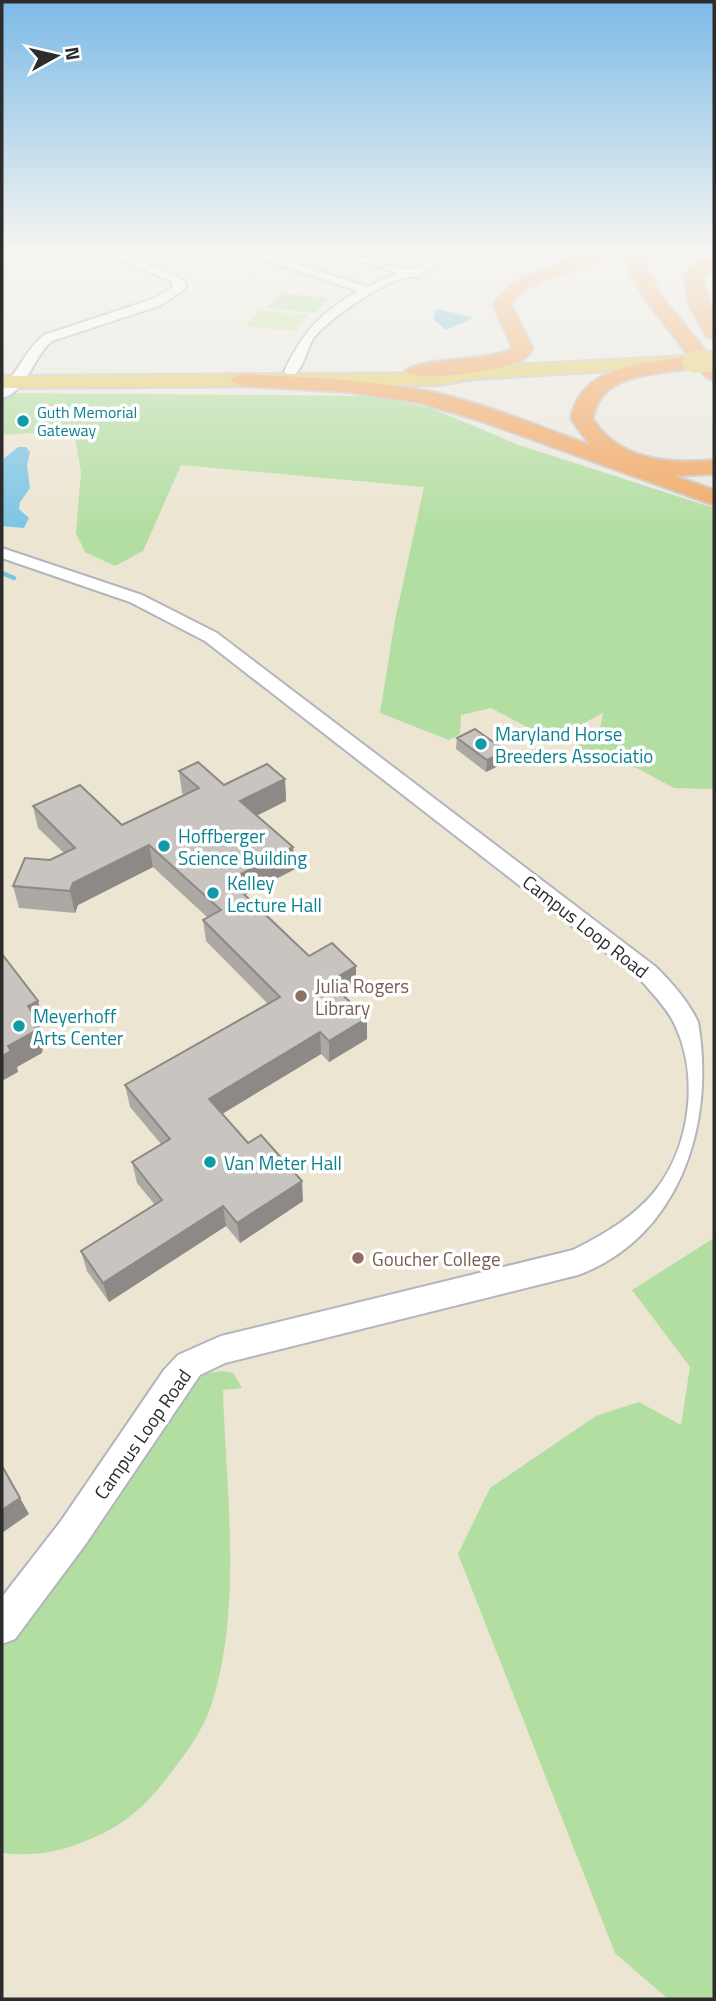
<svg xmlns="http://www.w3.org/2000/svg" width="716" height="2001" font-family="'Titillium Web',sans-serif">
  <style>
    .education { fill: #ece5d1 }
    .green { fill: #b3dea1 }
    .pitch { fill: #c3e49e }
    .water { fill: #7cc4e5 }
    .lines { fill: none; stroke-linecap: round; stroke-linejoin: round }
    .stream { stroke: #7cc4e5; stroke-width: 4.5 }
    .street-casing { stroke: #b3b5be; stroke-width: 4 }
    .primary-casing { stroke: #c8c8c8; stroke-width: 4 }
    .highway-casing { stroke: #c8c8c8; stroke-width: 4 }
    .street { fill: #fff; fill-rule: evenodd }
    .primary { fill: #e5ce6c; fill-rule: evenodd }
    .highway { fill: #f1a966; fill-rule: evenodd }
    .primary-bridge-casing { stroke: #c8c8c8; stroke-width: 22; stroke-linecap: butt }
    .primary-bridge { stroke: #e5ce6c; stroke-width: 20 }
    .wall { fill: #aca9a4 }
    .shaded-wall { fill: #8c8986 }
    .building { fill: #c8c4bf; stroke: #8c8986; stroke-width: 2 }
    .culture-dot { fill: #0f9aa8; stroke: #fff; stroke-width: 2.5 }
    .education-dot { fill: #8d6e63; stroke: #fff; stroke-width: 2.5 }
    .labels { text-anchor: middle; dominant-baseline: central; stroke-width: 7; stroke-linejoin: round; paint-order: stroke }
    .far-culture-label { font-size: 16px; fill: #0d838f; stroke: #fff; text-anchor: start }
    .culture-label { font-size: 19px; fill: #0d838f; stroke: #fff; text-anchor: start }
    .street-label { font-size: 19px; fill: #2c2c2c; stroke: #fff }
    .education-label { font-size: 19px; fill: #785e54; stroke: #fff; text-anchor: start }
  </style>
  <rect width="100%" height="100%" fill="#ece8e0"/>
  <path class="education" d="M 2,393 L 338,395 L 399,405 L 714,518 L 714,1999 L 2,1999 Z"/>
  <path class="green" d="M 281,293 L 328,298 L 316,313 L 268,308 Z
    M 2,393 L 374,396 L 431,408 L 519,445 L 714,508 L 714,789 L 674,788 L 637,768 L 576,754 L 575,746 L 598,738 L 603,713 L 552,740 L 491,708 L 461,715 L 460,734 L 449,740 L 380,713 L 395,620 L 424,487 L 181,465 L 143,551 L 115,566 L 85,552 L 76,533 L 81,472 L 75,437 L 33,433 L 2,435 Z
    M 714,1238 L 714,1999 L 668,1999 L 615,1953 L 458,1554 L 490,1488 L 596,1416 L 639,1402 L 681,1425 L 690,1367 L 632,1290 Z
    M 222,1371 L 233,1373 L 242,1388 L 223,1390 C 226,1491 243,1610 211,1706 C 203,1730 185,1755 170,1774 C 154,1796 136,1814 113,1828 C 76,1848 44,1858 2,1853 L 2,1648 L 181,1398 L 204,1374 Z"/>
  <path class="pitch" d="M 259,310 L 308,315 L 296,331 L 245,326 Z"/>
  <path class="water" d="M 439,309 L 470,317 L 472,319 L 446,330 L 434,320 L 435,310 Z
    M 18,447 L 26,447 L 30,452 L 27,465 L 30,488 L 20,502 L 19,509 L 29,518 L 24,528 L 2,526 L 2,460 Z"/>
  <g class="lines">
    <path class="stream" d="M 2,573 L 14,578"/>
    <g class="street-casing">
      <path id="street" d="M 99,250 L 114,250 L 179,277 L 186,284 L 185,289 L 161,305 L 52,341 C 33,356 27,392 2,398 L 2,387 C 19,372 25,350 44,335 L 153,299 L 173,287 L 171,281 Z
        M 236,250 L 253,250 L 368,287 L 398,273 L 327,250 C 355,250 379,266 406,269 C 423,270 451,250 474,250 L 420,273 L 420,277 C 416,278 413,276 409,277 C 387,278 325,321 313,339 C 306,350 303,372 291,376 L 284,372 C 303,331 320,314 358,291 Z
        M 2,548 L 142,595 L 217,633 L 656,967 C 673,984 688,1001 698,1022 C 716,1126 678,1238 578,1275 L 225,1363 L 200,1375 L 85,1545 L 15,1639 L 2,1644 L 2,1597 L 61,1521 L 164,1370 L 178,1355 L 221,1336 L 573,1250 C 603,1235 634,1217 655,1191 C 691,1146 700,1073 673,1021 C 665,1006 651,992 640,979 L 205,641 L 130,602 L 2,558 Z"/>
    </g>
    <g class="primary-casing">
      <path id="primary" d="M 687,356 L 694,358 L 697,362 L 694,366 L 474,379 L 439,385 L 2,388 L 2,376 L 439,373 L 474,367 Z"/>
    </g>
    <g class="highway-casing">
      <path id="highway" d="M 587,250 L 608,250 C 584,279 531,271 511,305 L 533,348 C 530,353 527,357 522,360 C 506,369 415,385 405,371 C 414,359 488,360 509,350 L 512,347 L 493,305 C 514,269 556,272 587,250 Z
        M 618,250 L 636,250 L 662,297 L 714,361 L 714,380 L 707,378 L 697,367 C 660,376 600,370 593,419 C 620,461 669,464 714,460 L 714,474 L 675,476 L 714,490 L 714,505 L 481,421 L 421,403 L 348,392 L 241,386 L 230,380 L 241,374 C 302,377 362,379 422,390 C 479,401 535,425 590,445 L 571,419 C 580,364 645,364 689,356 L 645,299 Z
        M 714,257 L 714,268 L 702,277 L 714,316 L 714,339 L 707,337 L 690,307 L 684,276 L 696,262 Z"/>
    </g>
    <use href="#street" class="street"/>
    <use href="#primary" class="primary"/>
    <use href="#highway" class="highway"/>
    <g class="primary-bridge-casing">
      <path id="primary-bridge" d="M 692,362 L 714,361"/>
    </g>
    <use href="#primary-bridge" class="primary-bridge"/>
  </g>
  <path class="wall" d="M 457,738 L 506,751 L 504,763 L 486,772 L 456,749 Z
    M 179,771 L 224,785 L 285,779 L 286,801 L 256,816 L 293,847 L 295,869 L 245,895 L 309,956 L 356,966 L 356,988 L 343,995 L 367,1039 L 329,1062 L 321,1054 L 222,1114 L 303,1201 L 240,1243 L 226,1226 L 109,1302 L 87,1271 L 81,1251 L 155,1205 L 137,1183 L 132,1162 L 161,1144 L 130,1107 L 125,1085 L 268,1004 L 206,941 L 203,920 L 207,917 L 153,867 L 78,905 L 75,913 L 19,908 L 13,886 L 50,860 L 64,853 L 38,828 L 33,806 L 122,825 L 185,795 L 182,793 Z"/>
  <path class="shaded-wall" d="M 506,751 L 504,763 L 486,772 L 487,760 Z
    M 285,779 L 286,801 L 242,823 L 240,801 Z
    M 149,845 L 153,867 L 78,905 L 75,913 L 70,891 L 73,883 Z
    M 293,847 L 295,869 L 231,902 L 229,880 Z
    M 356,966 L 356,988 L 329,1003 L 329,982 Z
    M 38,1001 L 44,1023 L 39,1025 L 44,1042 L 42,1053 L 17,1067 L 18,1072 L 2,1081 L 2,1056 L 8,1046 L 28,1006 Z
    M 367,1018 L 367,1039 L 329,1062 L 329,1041 Z
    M 320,1032 L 321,1054 L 212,1120 L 209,1099 Z
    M 302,1181 L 303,1201 L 240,1243 L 237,1223 Z
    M 223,1206 L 226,1226 L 109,1302 L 103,1283 Z
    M 20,1498 L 29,1514 L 2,1533 L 2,1510 Z"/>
  <path class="building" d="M 475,729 L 506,751 L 487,760 L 457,738 Z
    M 198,762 L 224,785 L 267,764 L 285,779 L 240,801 L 293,847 L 229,880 L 309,956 L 332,943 L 356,966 L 329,982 L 367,1018 L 329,1041 L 320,1032 L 209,1099 L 248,1143 L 261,1135 L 302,1181 L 237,1223 L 223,1206 L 103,1283 L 81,1251 L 162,1200 L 132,1162 L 170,1139 L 125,1085 L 280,997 L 203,920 L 221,910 L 149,845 L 73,883 L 70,891 L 13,886 L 25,858 L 50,860 L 75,848 L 33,806 L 80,785 L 122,825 L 199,788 L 179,771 Z
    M 2,954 L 38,1001 L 28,1006 L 37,1020 L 35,1031 L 8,1046 L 11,1051 L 2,1056 Z
    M 2,1466 L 20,1498 L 2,1510 Z"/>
  <linearGradient id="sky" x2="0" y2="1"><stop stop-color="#7dbae7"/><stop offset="0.47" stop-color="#f6f5f1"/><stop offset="1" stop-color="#f6f5f1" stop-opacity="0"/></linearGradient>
  <rect width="716" height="530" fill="url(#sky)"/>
  <g class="culture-dot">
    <circle cx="23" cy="421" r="7"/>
    <circle cx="481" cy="744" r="7"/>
    <circle cx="164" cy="846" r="7"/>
    <circle cx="213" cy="893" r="7"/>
    <circle cx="19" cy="1026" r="7"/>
    <circle cx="210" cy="1162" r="7"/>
  </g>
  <g class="education-dot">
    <circle cx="301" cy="996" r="7"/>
    <circle cx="358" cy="1258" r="7"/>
  </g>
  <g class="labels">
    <g class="far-culture-label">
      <text x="37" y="412">Guth Memorial<tspan x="37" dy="18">Gateway</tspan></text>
    </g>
    <g class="culture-label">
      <text x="495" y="733">Maryland Horse<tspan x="495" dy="22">Breeders Associatio</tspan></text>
      <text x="178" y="835">Hoffberger<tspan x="178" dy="22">Science Building</tspan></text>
      <text x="227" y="882">Kelley<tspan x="227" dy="22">Lecture Hall</tspan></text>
      <text x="33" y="1015">Meyerhoff<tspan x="33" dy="22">Arts Center</tspan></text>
      <text x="224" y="1162">Van Meter Hall</text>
    </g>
    <g class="street-label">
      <text transform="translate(586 926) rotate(38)">Campus Loop Road</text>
      <text transform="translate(142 1434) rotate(-55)">Campus Loop Road</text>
    </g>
    <g class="education-label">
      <text x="315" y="985">Julia Rogers<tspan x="315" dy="22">Library</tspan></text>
      <text x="372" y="1258">Goucher College</text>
    </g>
  </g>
  <rect width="716" height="2001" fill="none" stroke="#2c2c2c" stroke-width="7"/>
  <g transform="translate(56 56) rotate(82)" stroke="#ffffff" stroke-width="5" paint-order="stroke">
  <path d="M0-5L12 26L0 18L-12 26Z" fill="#2c2c2c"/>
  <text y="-10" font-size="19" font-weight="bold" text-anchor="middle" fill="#2c2c2c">N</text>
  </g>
</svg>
